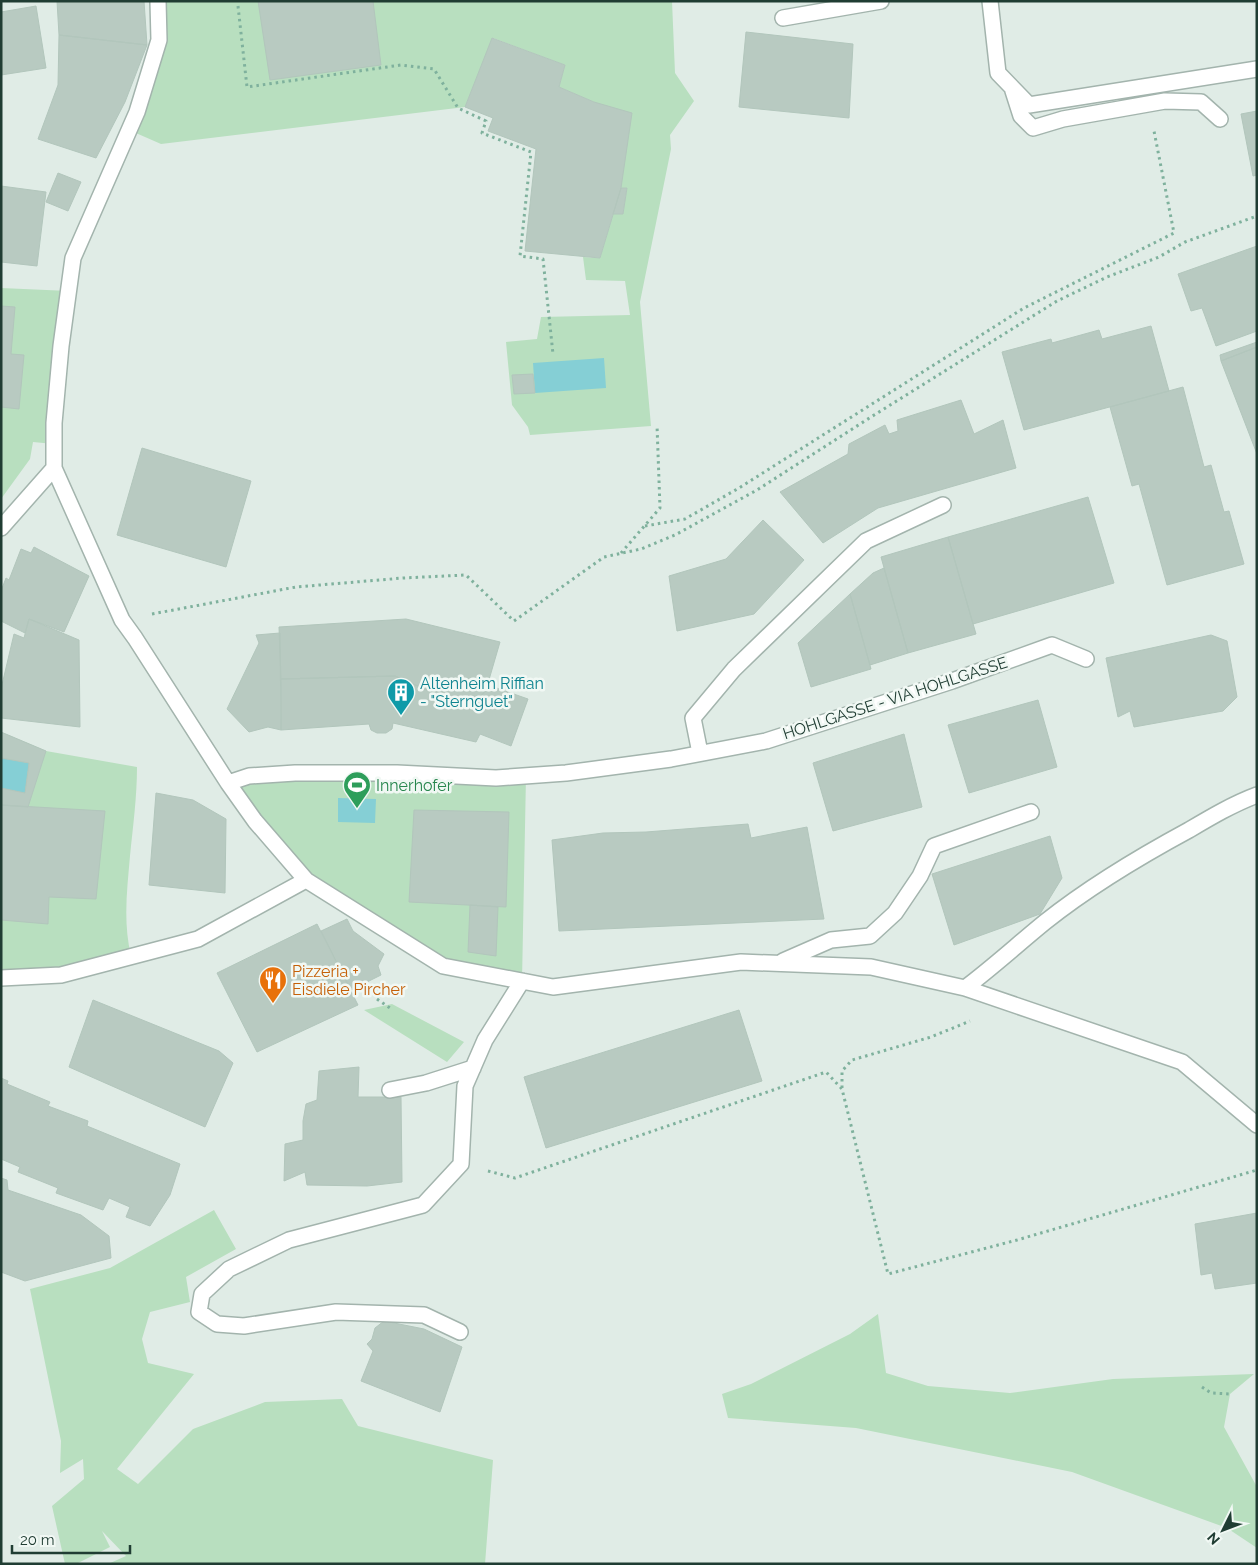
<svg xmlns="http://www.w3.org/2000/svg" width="1258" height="1565" font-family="Raleway,sans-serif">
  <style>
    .green { fill: #b8dfbf }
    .water { fill: #85cfd5 }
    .building { fill: #b8cac1; stroke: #b2c6bc }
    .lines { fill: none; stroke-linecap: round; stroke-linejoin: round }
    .service-casing { stroke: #a3b4ad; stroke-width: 18 }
    .path { stroke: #7fb19d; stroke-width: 3; stroke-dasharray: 2.5 4; stroke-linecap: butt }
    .service { stroke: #fff; stroke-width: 15 }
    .labels { text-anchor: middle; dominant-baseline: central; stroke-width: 5; stroke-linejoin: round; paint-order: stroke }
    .culture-label { font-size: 16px; fill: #0d838f; stroke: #f1f8f4; text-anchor: start }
    .street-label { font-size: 16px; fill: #203d33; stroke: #f1f8f4 }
    .leisure-label { font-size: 16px; fill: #27864d; stroke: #f1f8f4; text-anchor: start }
    .food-label { font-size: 16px; fill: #c56008; stroke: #f1f8f4; text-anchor: start }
  </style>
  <rect width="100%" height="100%" fill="#e0ece6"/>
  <path class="green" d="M 158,1 L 672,1 L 675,73 L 694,101 L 670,135 L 671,149 L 640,302 L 651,426 L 530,435 L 528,427 L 512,405 L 506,342 L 537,339 L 541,317 L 630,315 L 625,281 L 586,280 L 583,257 L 600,258 L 613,214 L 623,213 L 627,188 L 621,188 L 594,102 L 559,87 L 565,65 L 493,38 L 465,107 L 161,144 L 129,130 L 159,40 Z
    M 1,288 L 69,291 L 54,444 L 33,442 L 30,459 L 1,499 Z
    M 1,732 L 46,751 L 137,767 C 137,797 133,826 130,856 C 127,891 123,922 131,956 L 1,978 Z
    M 249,776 L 526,776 L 522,981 L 443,966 L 306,880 L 228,783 Z
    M 392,1004 L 464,1042 L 447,1062 L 364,1010 Z
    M 214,1210 L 236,1249 L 186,1277 L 190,1302 L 150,1312 L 142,1339 L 148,1363 L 194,1374 L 117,1469 L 138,1484 L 193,1429 L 265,1402 L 342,1399 L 358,1426 L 493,1460 L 485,1564 L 108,1564 L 126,1556 L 102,1531 L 110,1547 L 76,1564 L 65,1564 L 52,1506 L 84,1479 L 83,1459 L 60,1473 L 61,1441 L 30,1289 L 110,1268 Z
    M 878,1314 L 886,1373 L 928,1386 L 1010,1393 L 1113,1379 L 1254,1374 L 1230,1394 L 1224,1427 L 1257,1487 L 1257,1548 L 1227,1528 L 1072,1472 L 856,1428 L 728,1418 L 722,1394 L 751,1384 L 850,1334 Z"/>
  <path class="water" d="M 604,358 L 606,388 L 535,393 L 533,363 Z
    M 1,758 L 29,763 L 25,793 L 1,788 Z
    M 338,798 L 376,799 L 375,823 L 338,822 Z"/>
  <path class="building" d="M 57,1 L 144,1 L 147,45 L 59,35 Z
    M 258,1 L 373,1 L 381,65 L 270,80 Z
    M 36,6 L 46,68 L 1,75 L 1,12 Z
    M 746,32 L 853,44 L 849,118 L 739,107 Z
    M 59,35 L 147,45 L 125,102 L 96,158 L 38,139 L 58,85 Z
    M 492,38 L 565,65 L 559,87 L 594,102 L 632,113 L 621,188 L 600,258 L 525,251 L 536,149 L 488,131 L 493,118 L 465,107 Z
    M 1257,111 L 1257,175 L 1253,176 L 1241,114 Z
    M 58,173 L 81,182 L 68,211 L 46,202 Z
    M 1,186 L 46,192 L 37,266 L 1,262 Z
    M 621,188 L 627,188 L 623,214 L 613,214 Z
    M 1257,246 L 1257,331 L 1216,346 L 1202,308 L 1191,311 L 1178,274 Z
    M 1,306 L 15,307 L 11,354 L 24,355 L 19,409 L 1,407 Z
    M 1151,326 L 1169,391 L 1024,430 L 1002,352 L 1051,339 L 1052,343 L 1099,330 L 1102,339 Z
    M 1257,342 L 1257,347 L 1221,361 L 1220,355 Z
    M 1257,347 L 1257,454 L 1221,361 Z
    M 533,374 L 535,393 L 514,394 L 512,375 Z
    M 1183,387 L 1204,467 L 1211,465 L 1224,512 L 1229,511 L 1244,564 L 1167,585 L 1139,484 L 1132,486 L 1110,407 Z
    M 961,400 L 974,434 L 1003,420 L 1016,468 L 878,508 L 823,543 L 780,492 L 848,454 L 849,444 L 885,425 L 889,434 L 898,431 L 897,420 Z
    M 142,448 L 251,481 L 226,567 L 117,535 Z
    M 1088,497 L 1114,583 L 973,624 L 948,537 Z
    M 763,520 L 804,560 L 754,614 L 677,631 L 669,576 L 726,559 Z
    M 948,537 L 976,634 L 908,653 L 881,557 Z
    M 34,547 L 89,576 L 64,632 L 29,619 L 25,633 L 1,621 L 1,591 L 6,578 L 9,580 L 21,549 L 31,553 Z
    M 884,568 L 908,653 L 870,665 L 850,594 L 873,573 Z
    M 850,594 L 871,669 L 811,687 L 798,643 Z
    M 29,619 L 79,640 L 80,727 L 1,718 L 1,689 L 14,634 L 24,638 Z
    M 406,619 L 500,642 L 486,690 L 470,709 L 395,676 L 281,679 L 279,627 Z
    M 280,633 L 281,730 L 268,727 L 249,732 L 227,709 L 259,643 L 256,635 Z
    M 1211,635 L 1227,641 L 1237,697 L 1223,711 L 1134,727 L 1130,711 L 1118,717 L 1106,658 Z
    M 395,676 L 470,709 L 486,690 L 488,685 L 528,699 L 511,746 L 480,734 L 476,742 L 393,723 L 392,729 L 386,733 L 377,733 L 371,730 L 369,724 L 281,730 L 281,679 Z
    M 1038,700 L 1057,767 L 969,793 L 948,725 Z
    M 1,732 L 46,751 L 28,807 L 1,805 L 1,788 L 25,793 L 29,763 L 1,758 Z
    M 904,734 L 922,807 L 833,831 L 813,763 Z
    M 156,793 L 193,800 L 226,819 L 225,893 L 149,885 Z
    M 1,805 L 105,811 L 96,899 L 49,897 L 48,924 L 1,920 Z
    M 414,810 L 509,812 L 506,907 L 409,902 Z
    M 748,824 L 751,838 L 807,827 L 824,919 L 559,931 L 552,840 L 603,833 L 646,832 Z
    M 1050,836 L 1062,878 L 1040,914 L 954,945 L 932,874 Z
    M 470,905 L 498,907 L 496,956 L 468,952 Z
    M 347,919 L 353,931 L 384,954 L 378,966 L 381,975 L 351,990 L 321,931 Z
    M 317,924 L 358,1005 L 257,1052 L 217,973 Z
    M 93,1000 L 219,1051 L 233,1063 L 205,1127 L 69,1067 Z
    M 739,1010 L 762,1081 L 546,1148 L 524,1077 Z
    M 359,1067 L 358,1097 L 401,1097 L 402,1182 L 367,1186 L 307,1185 L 305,1172 L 284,1181 L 285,1144 L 303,1140 L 303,1121 L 306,1104 L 317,1100 L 319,1071 Z
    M 1,1078 L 8,1081 L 7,1084 L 50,1102 L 48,1106 L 88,1121 L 87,1126 L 180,1164 L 170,1195 L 150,1226 L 126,1217 L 130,1207 L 109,1198 L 103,1210 L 56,1193 L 58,1188 L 18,1172 L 20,1167 L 1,1159 Z
    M 1,1178 L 7,1180 L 8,1190 L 81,1215 L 109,1236 L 111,1258 L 25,1281 L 1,1272 Z
    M 1257,1213 L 1257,1283 L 1215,1289 L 1212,1273 L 1201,1275 L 1195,1224 Z
    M 384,1321 L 424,1329 L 462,1347 L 440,1412 L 361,1381 L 373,1351 L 367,1344 L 372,1339 L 375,1328 Z"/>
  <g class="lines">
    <g class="service-casing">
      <path id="service" d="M 158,1 L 159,40 L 137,112 L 73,258 L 61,346 L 54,423 L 54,468 L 122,620 L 135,638 L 228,783 L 255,821 L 306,880 L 443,966 L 553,987 L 741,962 L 871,967 L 965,988 L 1182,1062 L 1257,1125
        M 990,1 L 998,73 L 1029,105 L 1257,69
        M 783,18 L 881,1
        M 1013,91 L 1021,116 L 1033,128 L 1063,119 L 1165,101 L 1201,102 L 1220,119
        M 1,528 L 54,468
        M 700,753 L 693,718 L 734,669 L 866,541 L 943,505
        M 228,783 L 249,776 L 295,773 L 397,773 L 496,778 L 566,773 L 671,759 L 766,741 L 952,681 L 1052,645 L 1086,659
        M 783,961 L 831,940 L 870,936 L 895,913 L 920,876 L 934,846 L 1031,812
        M 1,978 L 61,975 L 198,939 L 306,880
        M 965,988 C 993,967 1018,944 1045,922 C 1089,887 1139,857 1189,830 C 1211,817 1233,804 1257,795
        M 390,1090 L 426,1083 L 473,1068
        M 460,1332 L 424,1315 L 336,1312 L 244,1326 L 217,1324 L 199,1312 L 202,1294 L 229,1269 L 289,1240 L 423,1205 L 461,1164 L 465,1086 L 485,1040 L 522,981"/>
    </g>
    <path class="path" d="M 238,6 L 247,87 L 401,65 L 434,69 L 458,108 L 486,121 L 482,133 L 531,152 L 520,256 L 543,259 L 553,354
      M 645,526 L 685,519 L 739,488 L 1024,308 L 1174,233 L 1154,131
      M 621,553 L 660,508 L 657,425
      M 152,614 L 296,587 L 403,578 L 466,575 L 514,621 L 604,557 L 641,549 L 675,535 L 757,490 L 871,417 L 1057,301 L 1107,277 L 1159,257 L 1185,242 L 1257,216
      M 377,999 L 390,1008
      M 842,1088 L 842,1071 L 852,1060 L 931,1037 L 970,1021
      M 488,1171 L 515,1178 L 826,1072 L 842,1089 L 888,1274 L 1017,1240 L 1257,1170
      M 1202,1387 L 1211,1393 L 1230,1394"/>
    <use href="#service" class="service"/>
  </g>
  <defs>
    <g id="building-pin" transform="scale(1.4375)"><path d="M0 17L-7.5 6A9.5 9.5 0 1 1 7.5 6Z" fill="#0f9aa8" stroke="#f1f8f4"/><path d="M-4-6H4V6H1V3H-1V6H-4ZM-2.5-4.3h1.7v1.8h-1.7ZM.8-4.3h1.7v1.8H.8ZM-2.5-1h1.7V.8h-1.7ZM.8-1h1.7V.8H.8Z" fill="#fff"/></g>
    <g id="stadium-pin" transform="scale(1.4375)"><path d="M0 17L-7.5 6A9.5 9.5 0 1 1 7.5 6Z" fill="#2e9e5b" stroke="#f1f8f4"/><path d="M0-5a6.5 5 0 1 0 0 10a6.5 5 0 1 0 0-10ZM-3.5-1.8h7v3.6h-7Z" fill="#fff"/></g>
    <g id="restaurant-pin" transform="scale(1.4375)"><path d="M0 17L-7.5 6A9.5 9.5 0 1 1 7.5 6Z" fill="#e8710a" stroke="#f1f8f4"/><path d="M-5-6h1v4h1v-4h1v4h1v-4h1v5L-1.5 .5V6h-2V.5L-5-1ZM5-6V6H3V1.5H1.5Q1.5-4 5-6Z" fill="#fff"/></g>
  </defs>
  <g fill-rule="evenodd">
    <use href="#building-pin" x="401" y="692"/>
    <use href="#stadium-pin" x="357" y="785"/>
    <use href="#restaurant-pin" x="273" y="980"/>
  </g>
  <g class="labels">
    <g class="culture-label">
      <text x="420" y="683">Altenheim Riffian<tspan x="420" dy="18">- "Sternguet"</tspan></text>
    </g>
    <g class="street-label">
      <text transform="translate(895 698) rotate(-18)">HOHLGASSE - VIA HOHLGASSE</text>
    </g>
    <g class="leisure-label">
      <text x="376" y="785">Innerhofer</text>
    </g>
    <g class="food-label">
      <text x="292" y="971">Pizzeria +<tspan x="292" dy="18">Eisdiele Pircher</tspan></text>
    </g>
  </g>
  <rect width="1258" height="1565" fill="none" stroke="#203d33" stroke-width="5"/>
  <g transform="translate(1223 1530) rotate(228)" stroke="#f1f8f4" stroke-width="4" paint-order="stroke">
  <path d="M0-4L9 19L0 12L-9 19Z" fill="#203d33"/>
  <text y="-8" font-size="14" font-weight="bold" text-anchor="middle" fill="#203d33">N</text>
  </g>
  <path d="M12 1545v8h118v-8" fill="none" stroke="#203d33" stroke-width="2.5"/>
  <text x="20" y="1545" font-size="15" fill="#203d33" stroke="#f1f8f4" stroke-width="4" paint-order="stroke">20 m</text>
</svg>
